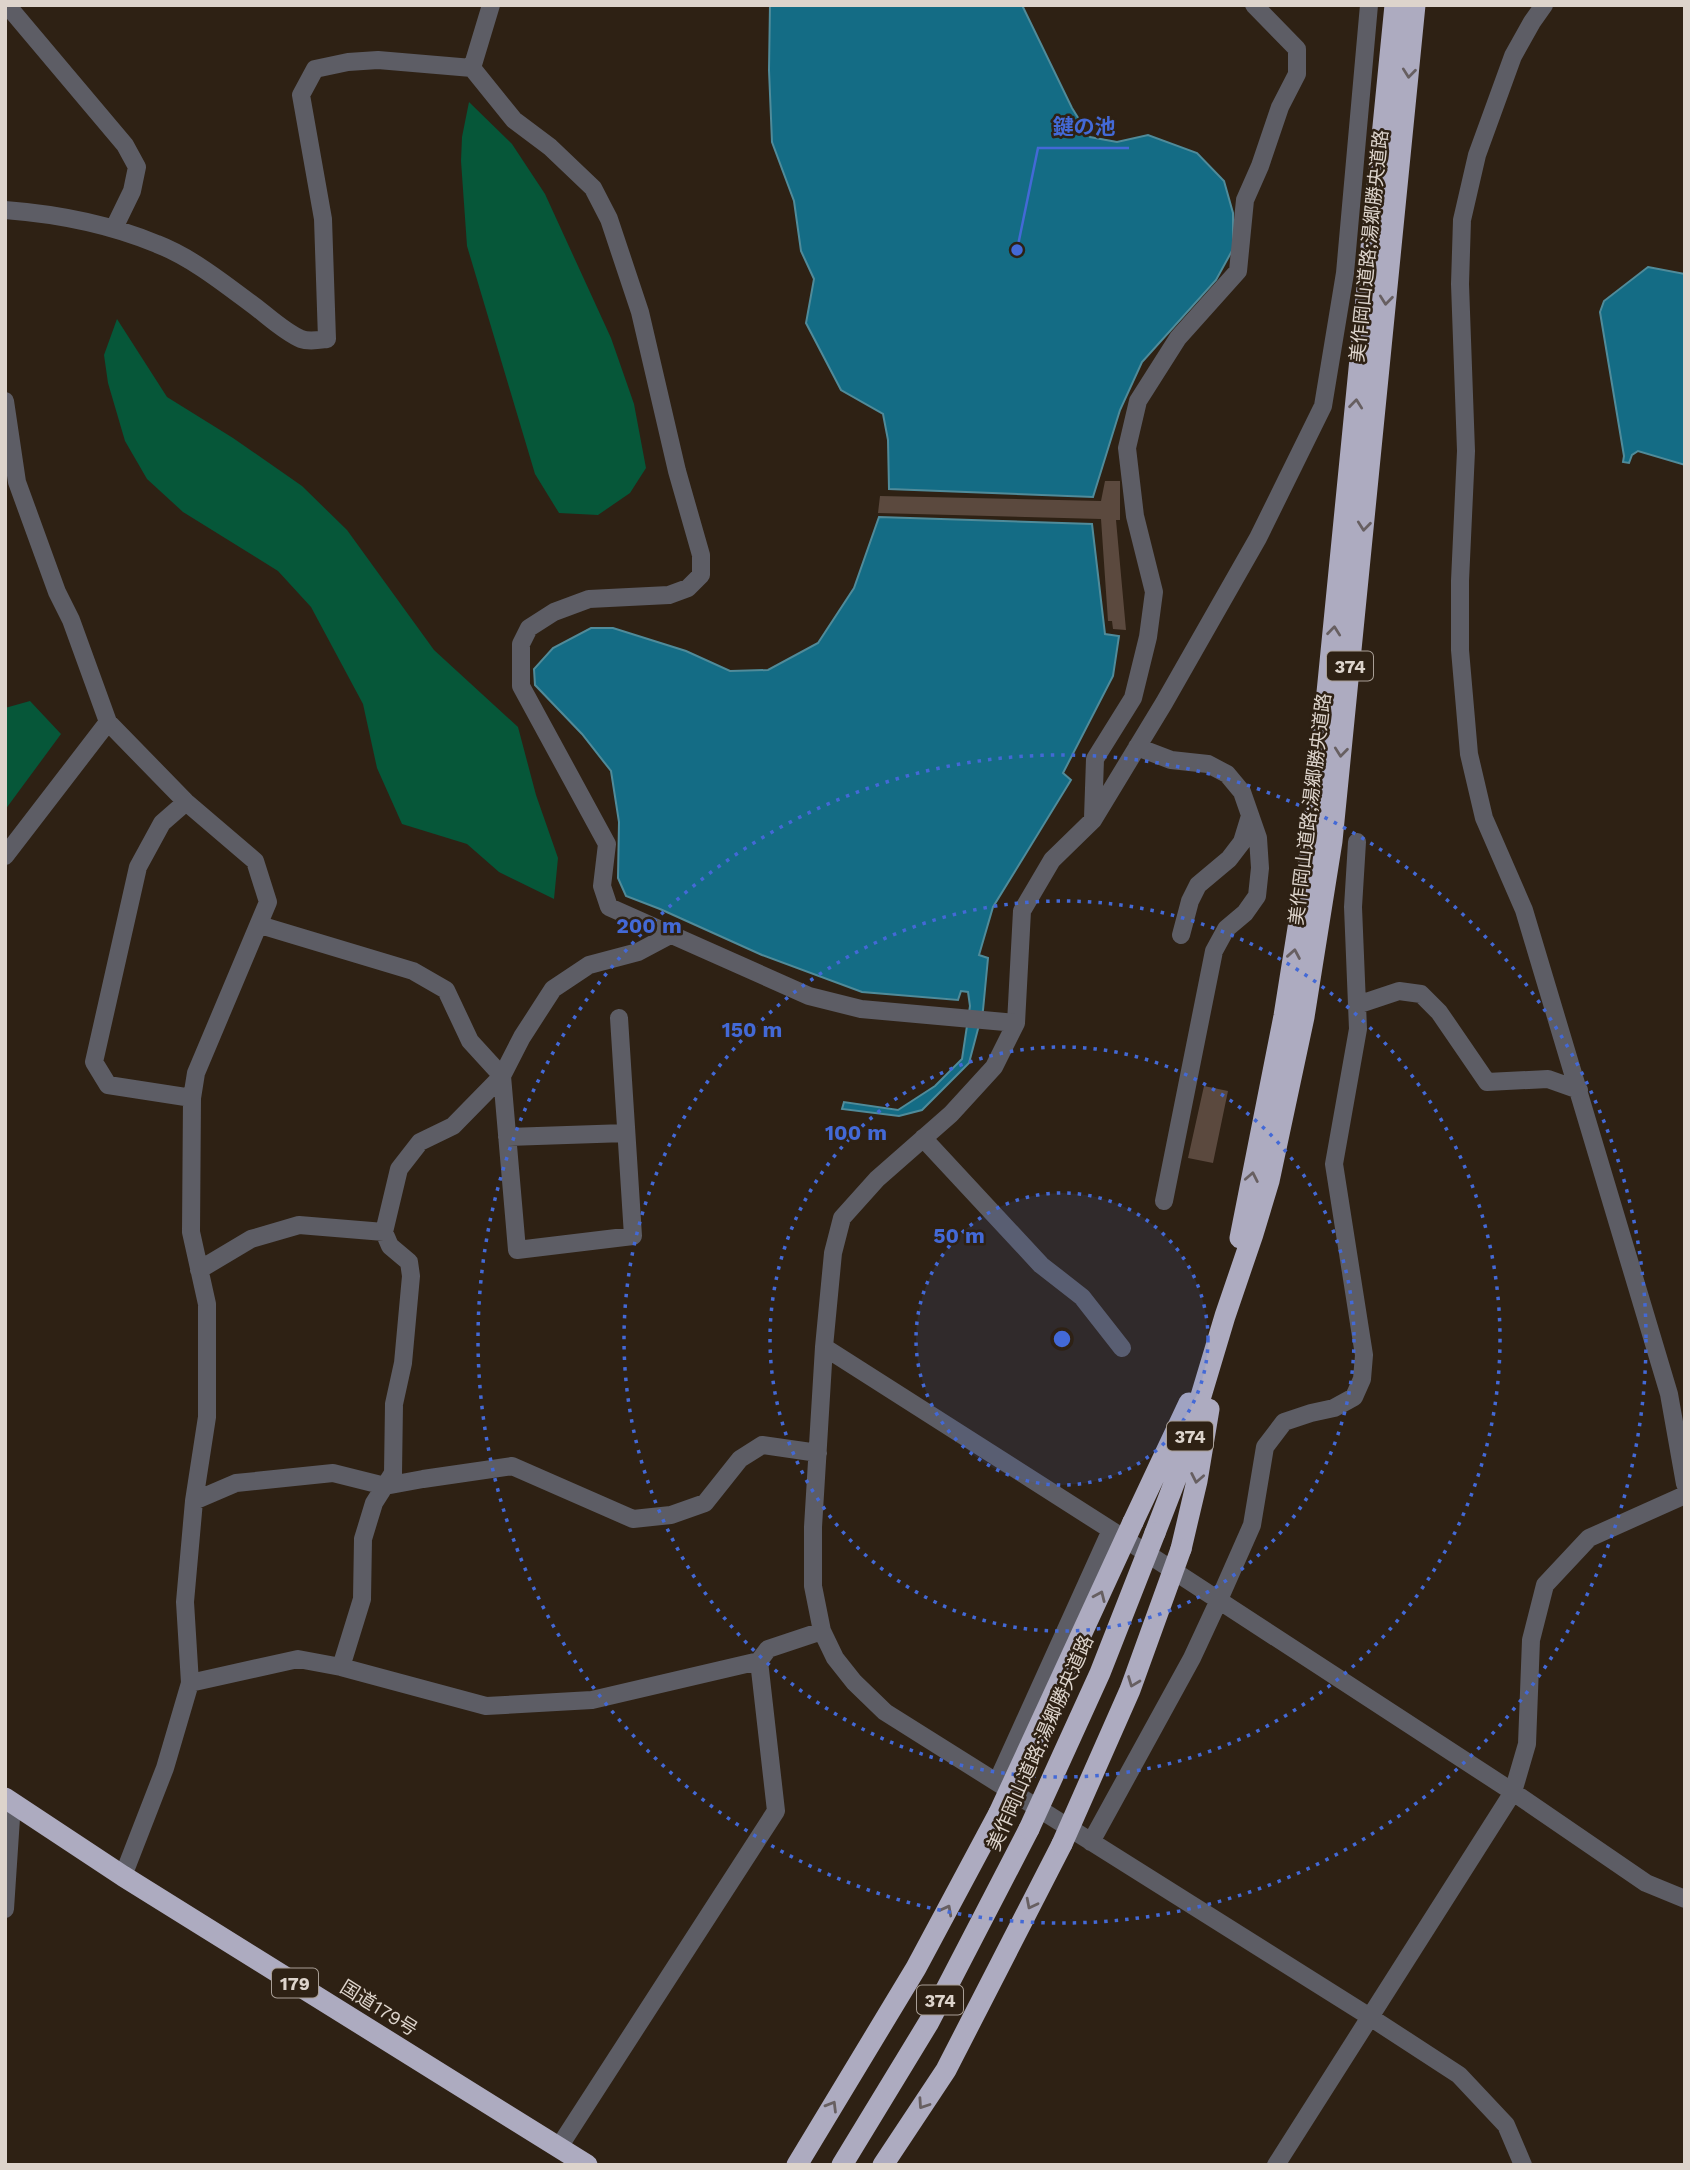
<svg xmlns="http://www.w3.org/2000/svg" width="1690" height="2170" font-family="'Work Sans','Noto Sans JP',sans-serif">
  <style>
    .green { fill: #065739 }
    .water { fill: #146c85; stroke: #508b9a; stroke-width: 2 }
    .building { fill: #5b493e }
    .lines { fill: none; stroke-linecap: round; stroke-linejoin: round }
    .minor { stroke: #5d5d65; stroke-width: 18 }
    .highway { stroke: #adabc0; stroke-width: 21 }
    .highway-bridge { stroke: #adabc0; stroke-width: 21 }
    .oneway { stroke: #675f61 }
    .ring { fill: none; stroke: #4369d6; stroke-width: 3.5; stroke-dasharray: 3.5 7 }
    .labels { text-anchor: middle; dominant-baseline: central; stroke-width: 5; stroke-linejoin: round; paint-order: stroke }
    .shield { fill: #2e2114; stroke: #a89e95; stroke-width: 2 }
    .shield-label { font-size: 18px; font-weight: bold; fill: #ddd4cc }
    .street-label { font-size: 19px; fill: #ddd4cc; stroke: #2e2114 }
    .centre { fill: #4369d6; stroke: #2e2114; stroke-width: 3.5 }
    .ring-label { font-size: 21px; text-anchor: middle; font-weight: bold; fill: #4369d6; stroke: #2e2114; stroke-width: 5; stroke-linejoin: round; paint-order: stroke }
    .leader { fill: none; stroke: #4369d6; stroke-width: 2.5 }
    .callout-dot { fill: #4369d6; stroke: #2e2114; stroke-width: 2.5 }
    .callout-label { font-size: 21px; text-anchor: middle; font-weight: bold; fill: #4369d6; stroke: #2e2114; stroke-width: 5; stroke-linejoin: round; paint-order: stroke }
  </style>
  <rect width="100%" height="100%" fill="#2e2114"/>
  <path class="green" d="M 469,102 L 512,144 L 545,194 L 611,338 L 634,404 L 646,468 L 630,493 L 598,515 L 559,513 L 535,474 L 467,246 L 461,161 L 462,137 Z
    M 117,319 L 167,397 L 233,438 L 302,486 L 347,530 L 434,650 L 518,727 L 536,795 L 558,858 L 554,899 L 499,872 L 467,844 L 402,824 L 377,768 L 363,704 L 311,607 L 278,571 L 183,512 L 147,479 L 125,441 L 108,383 L 104,355 Z
    M 30,701 L 61,734 L 5,810 L 5,708 Z"/>
  <path class="water" d="M 770,5 L 1022,5 L 1072,108 L 1090,137 L 1117,142 L 1148,135 L 1197,153 L 1224,181 L 1233,213 L 1233,249 L 1216,280 L 1142,362 L 1120,410 L 1093,497 L 889,489 L 888,440 L 883,414 L 841,390 L 806,323 L 814,279 L 801,251 L 794,201 L 772,142 L 769,70 Z
    M 1648,267 L 1685,274 L 1685,465 L 1638,451 L 1632,455 L 1629,463 L 1623,462 L 1624,456 L 1600,312 L 1604,301 Z
    M 879,517 L 1092,524 L 1105,634 L 1119,636 L 1113,676 L 1063,773 L 1071,780 L 993,907 L 979,955 L 988,958 L 983,1010 L 969,1063 L 922,1110 L 899,1116 L 842,1109 L 844,1102 L 898,1110 L 935,1086 L 962,1059 L 970,1006 L 968,992 L 961,991 L 958,1000 L 862,992 L 762,955 L 660,909 L 626,896 L 618,878 L 619,822 L 611,771 L 582,734 L 535,685 L 534,669 L 553,648 L 591,628 L 613,628 L 686,651 L 730,671 L 768,670 L 818,643 L 854,588 Z"/>
  <path class="building" d="M 1105,481 L 1120,481 L 1120,520 L 1116,520 L 1126,630 L 1113,629 L 1112,621 L 1108,621 L 1101,519 L 878,513 L 880,496 L 1101,501 Z
    M 1204,1086 L 1228,1091 L 1213,1163 L 1188,1158 Z"/>
  <g class="lines">
    <path class="minor" d="M 7,5 L 125,145 L 137,167 L 132,191 L 114,228
      M 1369,5 L 1345,273 L 1323,406 L 1258,538 L 1164,703 L 1093,820 L 1052,860 L 1022,911 L 1016,1023 L 994,1067 L 951,1114 L 877,1179 L 842,1218 L 833,1253 L 824,1347 L 813,1527 L 813,1586 L 822,1631 L 835,1658 L 854,1682 L 885,1712 L 1370,2017 L 1459,2075 L 1506,2125 L 1523,2165
      M 1544,5 L 1532,22 L 1513,56 L 1477,155 L 1462,220 L 1460,284 L 1466,451 L 1460,581 L 1460,650 L 1469,754 L 1484,818 L 1524,910 L 1669,1394 L 1685,1484
      M 472,68 L 491,5
      M 5,210 C 57,214 109,224 157,244 C 193,258 226,285 257,308 C 270,318 285,332 301,339 C 309,342 319,340 327,339 L 323,219 L 301,95 L 315,69 L 348,62 L 378,60 L 472,68 L 514,120 L 550,147 L 593,188 L 609,219 L 640,312 L 677,471 L 701,555 L 701,575 L 688,588 L 669,595 L 589,599 L 554,612 L 529,628 L 521,644 L 521,686 L 607,844 L 602,886 L 609,907 L 809,996 L 861,1009 L 1016,1023
      M 5,401 L 17,482 L 57,592 L 71,620 L 108,722 L 186,802 L 255,861 L 268,902 L 196,1073 L 192,1098 L 191,1232 L 207,1304 L 207,1417 L 194,1501 L 185,1602 L 190,1683 L 165,1768 L 123,1876
      M 1137,747 L 1171,760 L 1208,764 L 1227,774 L 1242,792 L 1258,838 L 1260,868 L 1257,896 L 1245,913 L 1226,929 L 1214,951 L 1164,1201
      M 186,802 L 162,823 L 138,867 L 94,1062 L 108,1085 L 192,1098
      M 1093,818 L 1095,759 L 1133,698 L 1148,637 L 1154,592 L 1135,516 L 1127,448 L 1138,401 L 1178,338 L 1238,271 L 1245,200 L 1260,166 L 1280,107 L 1297,74 L 1297,49 L 1254,5
      M 5,856 L 108,722
      M 260,925 L 413,971 L 446,990 L 470,1041 L 502,1076 L 517,1250 L 633,1236 L 619,1018
      M 1181,935 L 1190,901 L 1198,885 L 1229,859 L 1242,842 L 1250,816
      M 1357,1005 L 1399,991 L 1421,994 L 1439,1012 L 1487,1082 L 1548,1079 L 1579,1090
      M 507,1137 L 626,1133
      M 923,1138 L 1041,1265 L 1082,1297 L 1122,1348
      M 199,1270 L 251,1239 L 299,1225 L 384,1232 L 399,1169 L 420,1142 L 453,1126 L 502,1076 L 522,1037 L 553,989 L 589,965 L 638,952 L 670,935
      M 824,1347 L 1111,1530 L 1513,1792 L 1646,1883 L 1685,1899
      M 194,1501 L 236,1483 L 333,1473 L 385,1486 L 423,1479 L 512,1466 L 633,1519 L 671,1515 L 705,1503 L 740,1459 L 762,1445 L 818,1453
      M 341,1667 L 362,1599 L 363,1539 L 374,1503 L 393,1473 L 394,1404 L 403,1363 L 411,1276 L 409,1262 L 390,1246 L 384,1232
      M 190,1683 L 298,1659 L 341,1667 L 486,1706 L 592,1700 L 759,1661 L 768,1649 L 822,1631
      M 997,1782 L 1111,1530
      M 1091,1842 L 1192,1658 L 1218,1602 L 1252,1525 L 1265,1447 L 1284,1422 L 1311,1413 L 1334,1408 L 1354,1397 L 1362,1379 L 1364,1355 L 1334,1164 L 1358,1029 L 1353,907 L 1357,842
      M 5,1909 L 12,1803
      M 559,2147 L 776,1811 L 759,1661
      M 1276,2165 L 1513,1792 L 1527,1744 L 1531,1640 L 1545,1585 L 1589,1538 L 1685,1495"/>
    <path class="highway" d="M 1240,1238 L 1284,1016 L 1313,834 L 1395,5
      M 1133,1522 L 1189,1403
      M 1155,1533 L 1177,1476 L 1225,1316 L 1253,1234 L 1269,1181 L 1304,1017 L 1332,841 L 1415,5
      M 1181,1549 L 1197,1481 L 1209,1409
      M 5,1798 L 123,1876 L 587,2165
      M 797,2165 L 916,1968 L 999,1813
      M 842,2165 L 929,2022 L 1029,1829
      M 883,2165 L 946,2070 L 1062,1844"/>
    <path class="highway-bridge" d="M 999,1813 L 1133,1522
      M 1029,1829 L 1100,1673 L 1155,1533
      M 1062,1844 L 1130,1690 L 1181,1549"/>
  </g>
  <defs><path id="oneway-chevron" d="M-2-3.5L2.5 0L-2 3.5" fill="none" stroke-width="1.6" stroke-linecap="round" stroke-linejoin="round" transform="scale(1.75)"/></defs>
  <g class="oneway">
    <use href="#oneway-chevron" transform="translate(1409 73) rotate(96)"/>
    <use href="#oneway-chevron" transform="translate(1386 300) rotate(96)"/>
    <use href="#oneway-chevron" transform="translate(1356 404) rotate(-84)"/>
    <use href="#oneway-chevron" transform="translate(1364 526) rotate(96)"/>
    <use href="#oneway-chevron" transform="translate(1334 631) rotate(-84)"/>
    <use href="#oneway-chevron" transform="translate(1341 752) rotate(96)"/>
    <use href="#oneway-chevron" transform="translate(1294 954) rotate(-80)"/>
    <use href="#oneway-chevron" transform="translate(1252 1177) rotate(-79)"/>
    <use href="#oneway-chevron" transform="translate(1197 1478) rotate(101)"/>
    <use href="#oneway-chevron" transform="translate(1100 1596) rotate(-66)"/>
    <use href="#oneway-chevron" transform="translate(1133 1682) rotate(111)"/>
    <use href="#oneway-chevron" transform="translate(1031 1904) rotate(117)"/>
    <use href="#oneway-chevron" transform="translate(947 1910) rotate(-62)"/>
    <use href="#oneway-chevron" transform="translate(923 2104) rotate(124)"/>
    <use href="#oneway-chevron" transform="translate(832 2106) rotate(-59)"/>
  </g>
  <circle cx="1062" cy="1339" r="146" fill="#4369d6" fill-opacity=".12"/>
  <g class="ring">
    <circle cx="1062" cy="1339" r="146"/>
    <circle cx="1062" cy="1339" r="292"/>
    <circle cx="1062" cy="1339" r="438"/>
    <circle cx="1062" cy="1339" r="584"/>
  </g>
  <g class="labels">
    <g class="shield">
      <rect x="1327" y="651.5" width="46" height="29" rx="5"/>
      <rect x="1167" y="1421.5" width="46" height="29" rx="5"/>
      <rect x="272" y="1968.5" width="46" height="29" rx="5"/>
      <rect x="917" y="1985.5" width="46" height="29" rx="5"/>
    </g>
    <g class="shield-label">
      <text x="1350" y="666">374</text>
      <text x="1190" y="1436">374</text>
      <text x="295" y="1983">179</text>
      <text x="940" y="2000">374</text>
    </g>
    <g class="street-label">
      <text transform="translate(1369 246) rotate(-84)">美作岡山道路;湯郷勝央道路</text>
      <text transform="translate(1310 809) rotate(-83)">美作岡山道路;湯郷勝央道路</text>
      <text transform="translate(1040 1743) rotate(-66)">美作岡山道路;湯郷勝央道路</text>
      <text transform="translate(379 2008) rotate(32)">国道179号</text>
    </g>
  </g>
  <circle cx="1062" cy="1339" r="10" class="centre"/>
  <g class="ring-label">
    <text x="649" y="933">200 m</text>
    <text x="752" y="1037">150 m</text>
    <text x="856" y="1140">100 m</text>
    <text x="959" y="1243">50 m</text>
  </g>
  <path class="leader" d="M1017 250L1038 148H1129"/>
  <circle class="callout-dot" cx="1017" cy="250" r="7"/>
  <g class="callout-label">
    <text x="1084" y="134">鍵の池</text>
  </g>
  <rect width="1690" height="2170" fill="none" stroke="#ddd4cc" stroke-width="14"/>
</svg>
